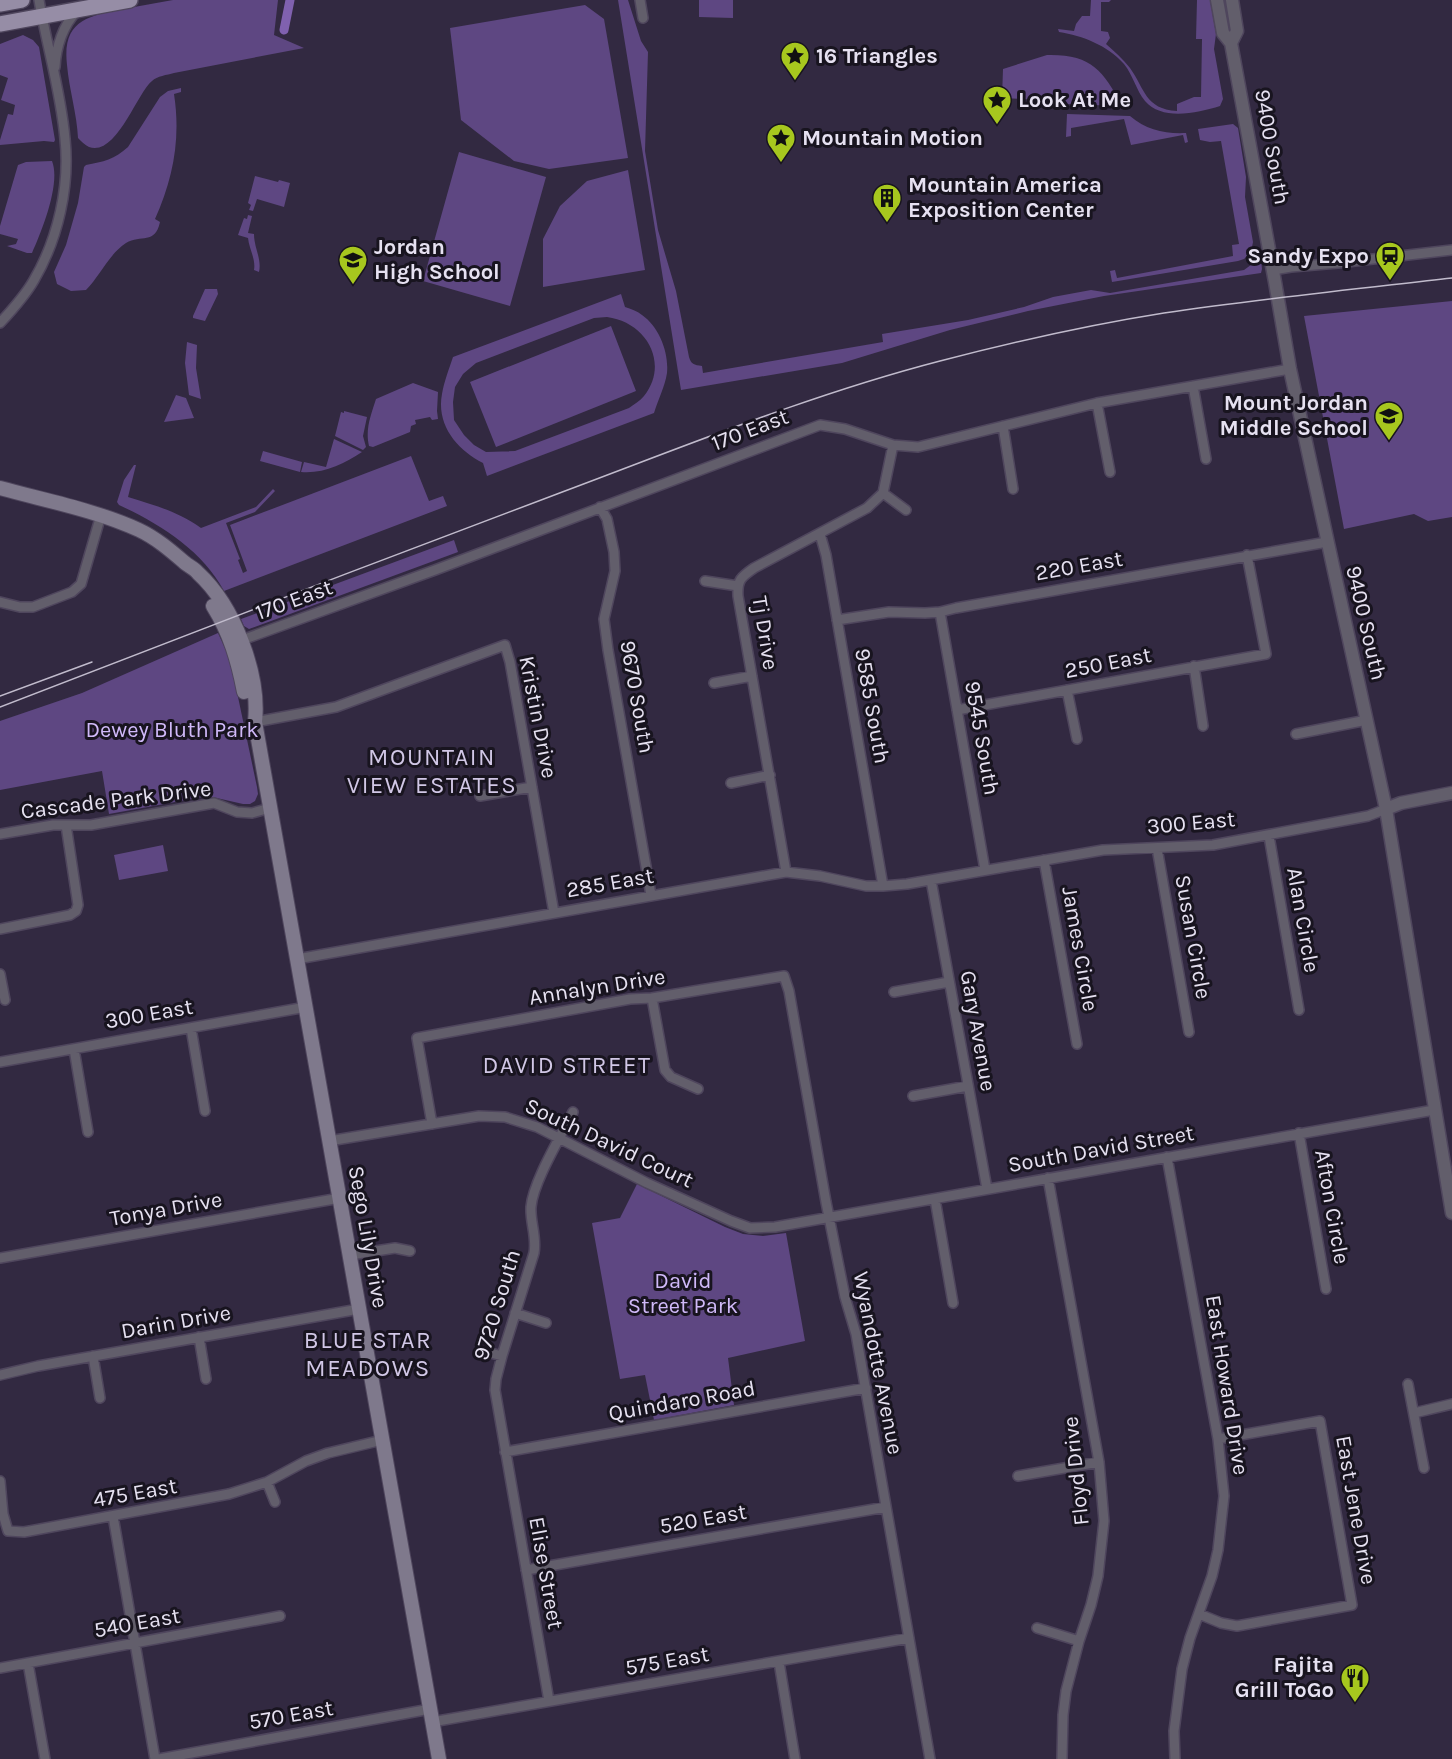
<svg xmlns="http://www.w3.org/2000/svg" width="1452" height="1759" font-family="Karla,sans-serif">
  <style>
    .green { fill: #5e4782; fill-rule: evenodd }
    .lines { fill: none; stroke-linecap: round; stroke-linejoin: round }
    .canal { stroke: #8061af; stroke-width: 9 }
    .minor-casing { stroke: #4f465d; stroke-width: 12 }
    .tertiary-casing { stroke: #4f465d; stroke-width: 15 }
    .secondary-casing { stroke: #4f465d; stroke-width: 16 }
    .primary-casing { stroke: #4f465d; stroke-width: 18 }
    .minor { stroke: #625e6b; stroke-width: 9 }
    .tertiary { stroke: #625e6b; stroke-width: 12 }
    .secondary { stroke: #7f798c; stroke-width: 14 }
    .primary { stroke: #968da6; stroke-width: 15 }
    .tram { stroke: #c1bbcc; stroke-width: 1.5 }
    .labels { text-anchor: middle; dominant-baseline: central; stroke-width: 6; stroke-linejoin: round; paint-order: stroke }
    .poi-label { font-size: 22px; font-weight: bold; fill: #e6e1f1; stroke: #18141f; text-anchor: start }
    .street-label { font-size: 22px; fill: #e6e1f1; stroke: #18141f }
    .park-label { font-size: 22px; fill: #d0b9f9; stroke: #18141f }
    .neighbourhood-label { font-size: 24px; letter-spacing: 1.5px; fill: #d1c7e6; stroke: #18141f }
  </style>
  <rect width="100%" height="100%" fill="#322941"/>
  <path class="green" d="M 173,0 L 278,0 L 274,35 L 304,48 L 174,73 C 167,75 157,76 152,81 C 137,93 116,157 89,147 C 85,145 81,141 78,138 C 77,114 69,89 67,65 C 62,21 87,16 123,9 C 140,6 156,3 173,0 Z
    M 618,0 L 628,0 L 641,41 L 648,52 L 645,151 L 658,230 L 676,291 L 689,357 C 691,364 694,365 702,366 L 703,373 L 883,342 L 882,334 L 968,320 L 1024,307 L 1053,297 L 1091,290 L 1110,293 L 1244,270 L 1259,259 L 1261,260 L 1262,269 L 1261,273 L 1104,296 L 1028,311 L 950,330 L 842,363 L 681,390 Z
    M 699,0 L 733,0 L 733,18 L 699,17 Z
    M 1091,0 L 1111,0 L 1109,2 L 1101,2 L 1101,31 L 1108,32 L 1110,38 L 1106,44 C 1114,51 1123,59 1130,68 C 1145,89 1145,109 1177,111 L 1177,104 L 1194,97 L 1201,97 L 1202,39 L 1196,39 L 1197,0 L 1210,0 L 1216,34 L 1214,49 L 1223,99 L 1220,106 C 1197,113 1162,121 1145,101 C 1136,90 1133,75 1124,64 C 1107,45 1083,36 1059,32 L 1058,29 L 1074,31 L 1076,24 L 1082,16 L 1090,16 Z
    M 585,5 L 604,19 L 628,158 L 549,169 L 514,161 L 461,120 L 450,28 Z
    M 23,35 L 33,40 L 39,47 L 55,140 L 54,142 L 44,141 L 0,145 L 0,140 L 8,114 L 13,115 L 15,105 L 1,100 L 8,78 L 0,75 L 0,44 Z
    M 1047,55 C 1091,54 1103,70 1122,106 L 1064,104 L 1062,101 L 1002,98 L 1003,69 Z
    M 181,88 L 181,92 L 174,94 C 181,139 173,179 155,219 L 160,222 C 155,245 141,234 126,243 C 109,254 100,276 86,290 L 71,291 L 57,284 L 54,272 L 66,245 L 78,203 L 84,167 L 86,165 C 103,162 115,159 128,147 L 160,97 L 168,91 Z
    M 1067,114 L 1130,116 C 1146,130 1165,134 1186,133 L 1188,142 L 1185,143 L 1183,135 L 1131,145 L 1124,119 L 1071,128 L 1071,136 L 1066,137 Z
    M 1233,124 L 1238,128 L 1246,177 L 1245,197 L 1253,242 L 1251,252 L 1244,259 L 1238,261 L 1112,282 L 1110,271 L 1115,270 L 1117,278 L 1233,256 L 1232,245 L 1239,244 L 1221,141 L 1210,142 L 1200,140 L 1198,129 Z
    M 459,152 L 546,177 L 510,306 L 423,281 Z
    M 52,161 C 61,183 42,231 32,253 L 27,253 L 7,246 L 16,244 L 18,239 L 0,234 L 0,226 L 18,165 L 26,162 Z
    M 628,170 L 645,270 L 543,287 L 543,239 L 560,206 L 587,181 Z
    M 255,176 L 278,182 L 279,180 L 290,183 L 284,207 L 257,199 L 253,211 L 249,210 L 251,205 L 248,203 Z
    M 248,215 L 252,216 L 248,233 L 254,234 C 254,248 262,259 259,272 L 254,270 C 256,259 249,249 248,238 L 238,235 L 244,218 L 247,219 Z
    M 205,289 L 217,289 L 218,294 L 205,321 L 193,318 L 193,316 Z
    M 621,294 L 625,307 C 631,309 637,311 642,315 C 659,327 669,352 667,373 C 665,386 658,400 654,413 L 487,476 L 483,463 C 457,450 436,425 442,394 C 444,382 449,369 453,357 ZM 607,317 C 646,322 670,363 644,396 C 640,401 634,404 629,408 L 515,451 L 486,452 L 474,445 L 464,435 L 454,420 L 453,402 L 455,387 L 463,374 L 476,363 L 594,318 Z
    M 1452,301 L 1452,517 L 1428,521 L 1414,514 L 1344,529 L 1304,316 Z
    M 611,326 L 636,391 L 496,447 L 470,382 Z
    M 187,342 L 197,345 L 196,368 L 201,399 L 189,395 L 185,363 Z
    M 413,383 L 438,392 L 437,411 L 438,419 L 432,420 L 430,417 L 415,420 L 416,424 L 411,426 L 410,432 L 373,447 L 369,446 C 365,429 371,415 376,399 Z
    M 176,395 L 186,398 L 194,418 L 164,422 Z
    M 344,411 L 367,417 L 363,436 L 366,447 L 363,450 L 335,436 L 341,412 L 344,413 Z
    M 334,439 L 362,452 C 344,464 323,474 301,472 L 304,462 L 326,467 Z
    M 263,451 L 302,462 L 300,472 L 260,461 Z
    M 411,456 L 429,501 L 443,496 L 447,506 L 224,591 C 202,550 160,524 119,505 L 117,502 L 124,480 L 134,465 L 136,465 L 128,497 C 156,506 177,511 201,528 L 256,507 L 273,489 L 275,491 L 255,512 L 226,523 L 240,559 L 238,560 L 243,573 L 247,571 L 230,525 Z
    M 454,540 L 458,552 L 249,629 L 244,626 L 241,619 Z
    M 218,633 L 230,659 L 257,787 L 258,794 L 255,801 L 250,804 L 243,804 L 208,796 L 109,814 L 102,771 L 0,790 L 0,721 L 82,693 Z
    M 163,845 L 168,871 L 119,880 L 114,855 Z
    M 637,1184 L 725,1227 L 743,1234 L 763,1236 L 786,1233 L 805,1341 L 728,1358 L 734,1405 L 654,1420 L 645,1375 L 620,1379 L 592,1223 L 620,1218 Z"/>
  <g class="lines">
    <path class="canal" d="M 284,30 L 290,0"/>
    <g class="minor-casing">
      <path id="minor" d="M 640,0 L 643,18
        M 55,67 C 56,47 63,25 77,11
        M 1273,270 L 1291,267 L 1338,263 L 1452,250
        M 0,323 C 12,310 25,296 34,280 C 58,239 70,186 65,139 C 61,92 47,47 39,0
        M 1193,386 L 1206,459
        M 1097,403 L 1110,472
        M 1003,426 L 1013,489
        M 883,493 L 906,510
        M 600,507 L 607,519 L 614,552 L 615,571 L 604,619 L 608,650 L 651,895
        M 820,534 L 826,555 L 883,886
        M 705,581 L 738,586
        M 0,602 L 20,607 L 33,607 L 72,592 L 81,584 L 101,515
        M 940,612 L 985,870
        M 837,620 L 889,612 L 925,613 L 940,612 L 956,608 L 1327,542
        M 242,640 L 435,570 L 820,425 L 845,429 L 893,445 L 918,447 L 1097,403 L 1290,369
        M 1194,666 L 1203,726
        M 714,683 L 752,676
        M 1067,690 L 1077,739
        M 957,710 L 1266,654 L 1247,555
        M 255,722 L 336,707 L 505,645 L 510,662 L 554,913
        M 1296,734 L 1367,720
        M 731,783 L 770,775
        M 480,796 L 532,787
        M 0,834 L 53,825 L 91,825 L 214,803 L 237,812 L 252,813 L 270,808
        M 1269,836 L 1299,1010
        M 1157,848 L 1189,1032
        M 1044,860 L 1077,1044
        M 786,872 L 738,596 C 737,580 741,577 754,568 L 867,508 L 883,493 L 893,445
        M 931,880 L 987,1189
        M 0,929 L 70,915 L 76,911 L 78,905 L 66,825
        M 297,959 L 786,872 L 820,876 L 866,886 L 883,886 L 907,884 L 1103,850 L 1213,845 L 1368,816 L 1386,809
        M 0,974 L 5,1000
        M 894,992 L 949,982
        M 652,998 L 665,1070 L 671,1077 L 698,1089
        M 191,1028 L 205,1111
        M 74,1049 L 88,1132
        M 0,1062 L 306,1007
        M 913,1096 L 968,1086
        M 432,1124 L 417,1038 L 630,999 L 652,998 L 784,976 L 789,991 L 826,1202 L 845,1297 L 856,1334 L 930,1759
        M 1299,1133 L 1326,1289
        M 329,1141 L 479,1116 L 505,1117 L 537,1127 L 647,1183 L 731,1221 L 750,1228 L 775,1227 L 1434,1110
        M 1167,1157 L 1218,1439 L 1224,1496 L 1218,1550 L 1212,1576 L 1190,1638 L 1182,1669 L 1174,1731 L 1175,1759
        M 1048,1178 L 1099,1462 L 1104,1521 L 1098,1576 L 1091,1605 L 1079,1641 L 1066,1691 L 1063,1715 L 1062,1759
        M 935,1199 L 953,1303
        M 350,1255 L 395,1248 L 410,1251
        M 0,1258 L 340,1198
        M 515,1313 L 546,1323
        M 199,1337 L 206,1379
        M 487,1352 L 502,1356
        M 93,1356 L 100,1398
        M 0,1375 L 38,1366 L 359,1309
        M 1408,1384 L 1424,1468
        M 1414,1413 L 1452,1404
        M 505,1452 L 866,1388
        M 1018,1476 L 1099,1462
        M 0,1481 L 3,1514 L 8,1531 L 24,1532 L 229,1494 L 267,1482 L 306,1461 L 328,1453 L 382,1440
        M 267,1482 L 275,1502
        M 113,1516 L 155,1759
        M 526,1570 L 886,1507
        M 1199,1614 L 1221,1623 L 1237,1626 L 1352,1605 L 1320,1421 L 1218,1439
        M 1037,1628 L 1079,1641
        M 779,1662 L 795,1759
        M 28,1663 L 45,1759
        M 0,1668 L 280,1616
        M 549,1701 L 495,1390 L 496,1379 L 502,1356 L 534,1253 C 537,1237 530,1222 531,1207 C 533,1182 561,1136 573,1112
        M 432,1722 L 909,1638
        M 159,1759 L 430,1709"/>
    </g>
    <g class="tertiary-casing">
      <path id="tertiary" d="M 1217,0 L 1223,33 L 1231,43 L 1275,282 L 1290,369 L 1386,809 L 1452,1213
        M 1231,43 L 1237,31 L 1232,0
        M 1386,809 L 1401,803 L 1452,793"/>
    </g>
    <g class="secondary-casing">
      <path id="secondary" d="M 0,488 C 47,501 95,510 139,530 C 156,538 170,550 184,562 C 188,566 194,568 198,573 C 234,606 260,674 255,722 L 439,1759
        M 213,606 C 230,633 238,661 244,692"/>
    </g>
    <g class="primary-casing">
      <path id="primary" d="M 0,4 L 22,0
        M 0,24 L 130,0"/>
    </g>
    <use href="#minor" class="minor"/>
    <use href="#tertiary" class="tertiary"/>
    <use href="#secondary" class="secondary"/>
    <use href="#primary" class="primary"/>
    <path class="tram" d="M 0,696 L 92,662
      M 0,707 C 185,635 371,564 557,494 C 683,447 809,395 940,361 C 1013,342 1088,325 1164,313 C 1259,299 1356,289 1452,278"/>
  </g>
  <defs>
    <g id="sight-pin" transform="scale(1.5)"><path d="M0 17L-7.5 6A9.5 9.5 0 1 1 7.5 6Z" fill="#a7c71e" stroke="#18141f"/><path d="M0-6L1.8-2.2L6-1.7L2.9 1.2L3.7 5.4L0 3.3L-3.7 5.4L-2.9 1.2L-6-1.7L-1.8-2.2Z" fill="#111"/></g>
    <g id="building-pin" transform="scale(1.5)"><path d="M0 17L-7.5 6A9.5 9.5 0 1 1 7.5 6Z" fill="#a7c71e" stroke="#18141f"/><path d="M-4-6H4V6H1V3H-1V6H-4ZM-2.5-4.3h1.7v1.8h-1.7ZM.8-4.3h1.7v1.8H.8ZM-2.5-1h1.7V.8h-1.7ZM.8-1h1.7V.8H.8Z" fill="#111"/></g>
    <g id="station-pin" transform="scale(1.5)"><path d="M0 17L-7.5 6A9.5 9.5 0 1 1 7.5 6Z" fill="#a7c71e" stroke="#18141f"/><path d="M-3-6H3Q5-6 5-4V2Q5 4 3 4L4.5 6H3L1.5 4h-3L-3 6H-4.5L-3 4Q-5 4-5 2V-4Q-5-6-3-6ZM-3.5-4v3h7v-3ZM-3.5 1v1.5H-2V1ZM2 1v1.5H3.5V1Z" fill="#111"/></g>
    <g id="school-pin" transform="scale(1.5)"><path d="M0 17L-7.5 6A9.5 9.5 0 1 1 7.5 6Z" fill="#a7c71e" stroke="#18141f"/><path d="M0-5L7-2L0 1L-7-2ZM-4 1L0 2.5L4 1V4Q0 6-4 4Z" fill="#111"/></g>
    <g id="restaurant-pin" transform="scale(1.5)"><path d="M0 17L-7.5 6A9.5 9.5 0 1 1 7.5 6Z" fill="#a7c71e" stroke="#18141f"/><path d="M-5-6h1v4h1v-4h1v4h1v-4h1v5L-1.5 .5V6h-2V.5L-5-1ZM5-6V6H3V1.5H1.5Q1.5-4 5-6Z" fill="#111"/></g>
  </defs>
  <g fill-rule="evenodd">
    <use href="#sight-pin" x="795" y="56"/>
    <use href="#sight-pin" x="997" y="100"/>
    <use href="#sight-pin" x="781" y="138"/>
    <use href="#building-pin" x="887" y="198"/>
    <use href="#station-pin" x="1390" y="256"/>
    <use href="#school-pin" x="353" y="260"/>
    <use href="#school-pin" x="1389" y="416"/>
    <use href="#restaurant-pin" x="1355" y="1678"/>
  </g>
  <g class="labels">
    <g class="poi-label">
      <text x="816" y="56">16 Triangles</text>
      <text x="1018" y="100">Look At Me</text>
      <text x="802" y="138">Mountain Motion</text>
      <text x="908" y="185">Mountain America<tspan x="908" dy="25">Exposition Center</tspan></text>
      <text x="374" y="247">Jordan<tspan x="374" dy="25">High School</tspan></text>
      <text x="1369" y="256" text-anchor="end">Sandy Expo</text>
      <text x="1368" y="403" text-anchor="end">Mount Jordan<tspan x="1368" dy="25">Middle School</tspan></text>
      <text x="1334" y="1665" text-anchor="end">Fajita<tspan x="1334" dy="25">Grill ToGo</tspan></text>
    </g>
    <g class="street-label">
      <text transform="translate(1272 147) rotate(80)">9400 South</text>
      <text transform="translate(750 430) rotate(-21)">170 East</text>
      <text transform="translate(1079 566) rotate(-10)">220 East</text>
      <text transform="translate(294 600) rotate(-20)">170 East</text>
      <text transform="translate(1366 623) rotate(77)">9400 South</text>
      <text transform="translate(765 633) rotate(81)">Tj Drive</text>
      <text transform="translate(1108 663) rotate(-11)">250 East</text>
      <text transform="translate(637 697) rotate(80)">9670 South</text>
      <text transform="translate(872 706) rotate(80)">9585 South</text>
      <text transform="translate(538 717) rotate(79)">Kristin Drive</text>
      <text transform="translate(982 738) rotate(80)">9545 South</text>
      <text transform="translate(116 800) rotate(-7)">Cascade Park Drive</text>
      <text transform="translate(1191 823) rotate(-5)">300 East</text>
      <text transform="translate(610 883) rotate(-10)">285 East</text>
      <text transform="translate(1303 920) rotate(80)">Alan Circle</text>
      <text transform="translate(1193 937) rotate(80)">Susan Circle</text>
      <text transform="translate(1080 949) rotate(80)">James Circle</text>
      <text transform="translate(597 987) rotate(-9)">Annalyn Drive</text>
      <text transform="translate(149 1014) rotate(-10)">300 East</text>
      <text transform="translate(978 1031) rotate(80)">Gary Avenue</text>
      <text transform="translate(609 1143) rotate(25)">South David Court</text>
      <text transform="translate(1101 1149) rotate(-10)">South David Street</text>
      <text transform="translate(1332 1207) rotate(80)">Afton Circle</text>
      <text transform="translate(166 1209) rotate(-10)">Tonya Drive</text>
      <text transform="translate(368 1237) rotate(80)">Sego Lily Drive</text>
      <text transform="translate(497 1305) rotate(-73)">9720 South</text>
      <text transform="translate(176 1322) rotate(-10)">Darin Drive</text>
      <text transform="translate(878 1363) rotate(79)">Wyandotte Avenue</text>
      <text transform="translate(1227 1385) rotate(81)">East Howard Drive</text>
      <text transform="translate(682 1401) rotate(-10)">Quindaro Road</text>
      <text transform="translate(1076 1471) rotate(-96)">Floyd Drive</text>
      <text transform="translate(135 1493) rotate(-10)">475 East</text>
      <text transform="translate(1356 1510) rotate(80)">East Jene Drive</text>
      <text transform="translate(703 1519) rotate(-10)">520 East</text>
      <text transform="translate(546 1573) rotate(80)">Elise Street</text>
      <text transform="translate(137 1623) rotate(-10)">540 East</text>
      <text transform="translate(667 1661) rotate(-10)">575 East</text>
      <text transform="translate(291 1715) rotate(-10)">570 East</text>
    </g>
    <g class="park-label">
      <text x="172" y="730">Dewey Bluth Park</text>
      <text x="683" y="1281">David<tspan x="683" dy="25">Street Park</tspan></text>
    </g>
    <g class="neighbourhood-label">
      <text x="432" y="757">MOUNTAIN<tspan x="432" dy="28">VIEW ESTATES</tspan></text>
      <text x="567" y="1065">DAVID STREET</text>
      <text x="368" y="1340">BLUE STAR<tspan x="368" dy="28">MEADOWS</tspan></text>
    </g>
  </g>
</svg>
